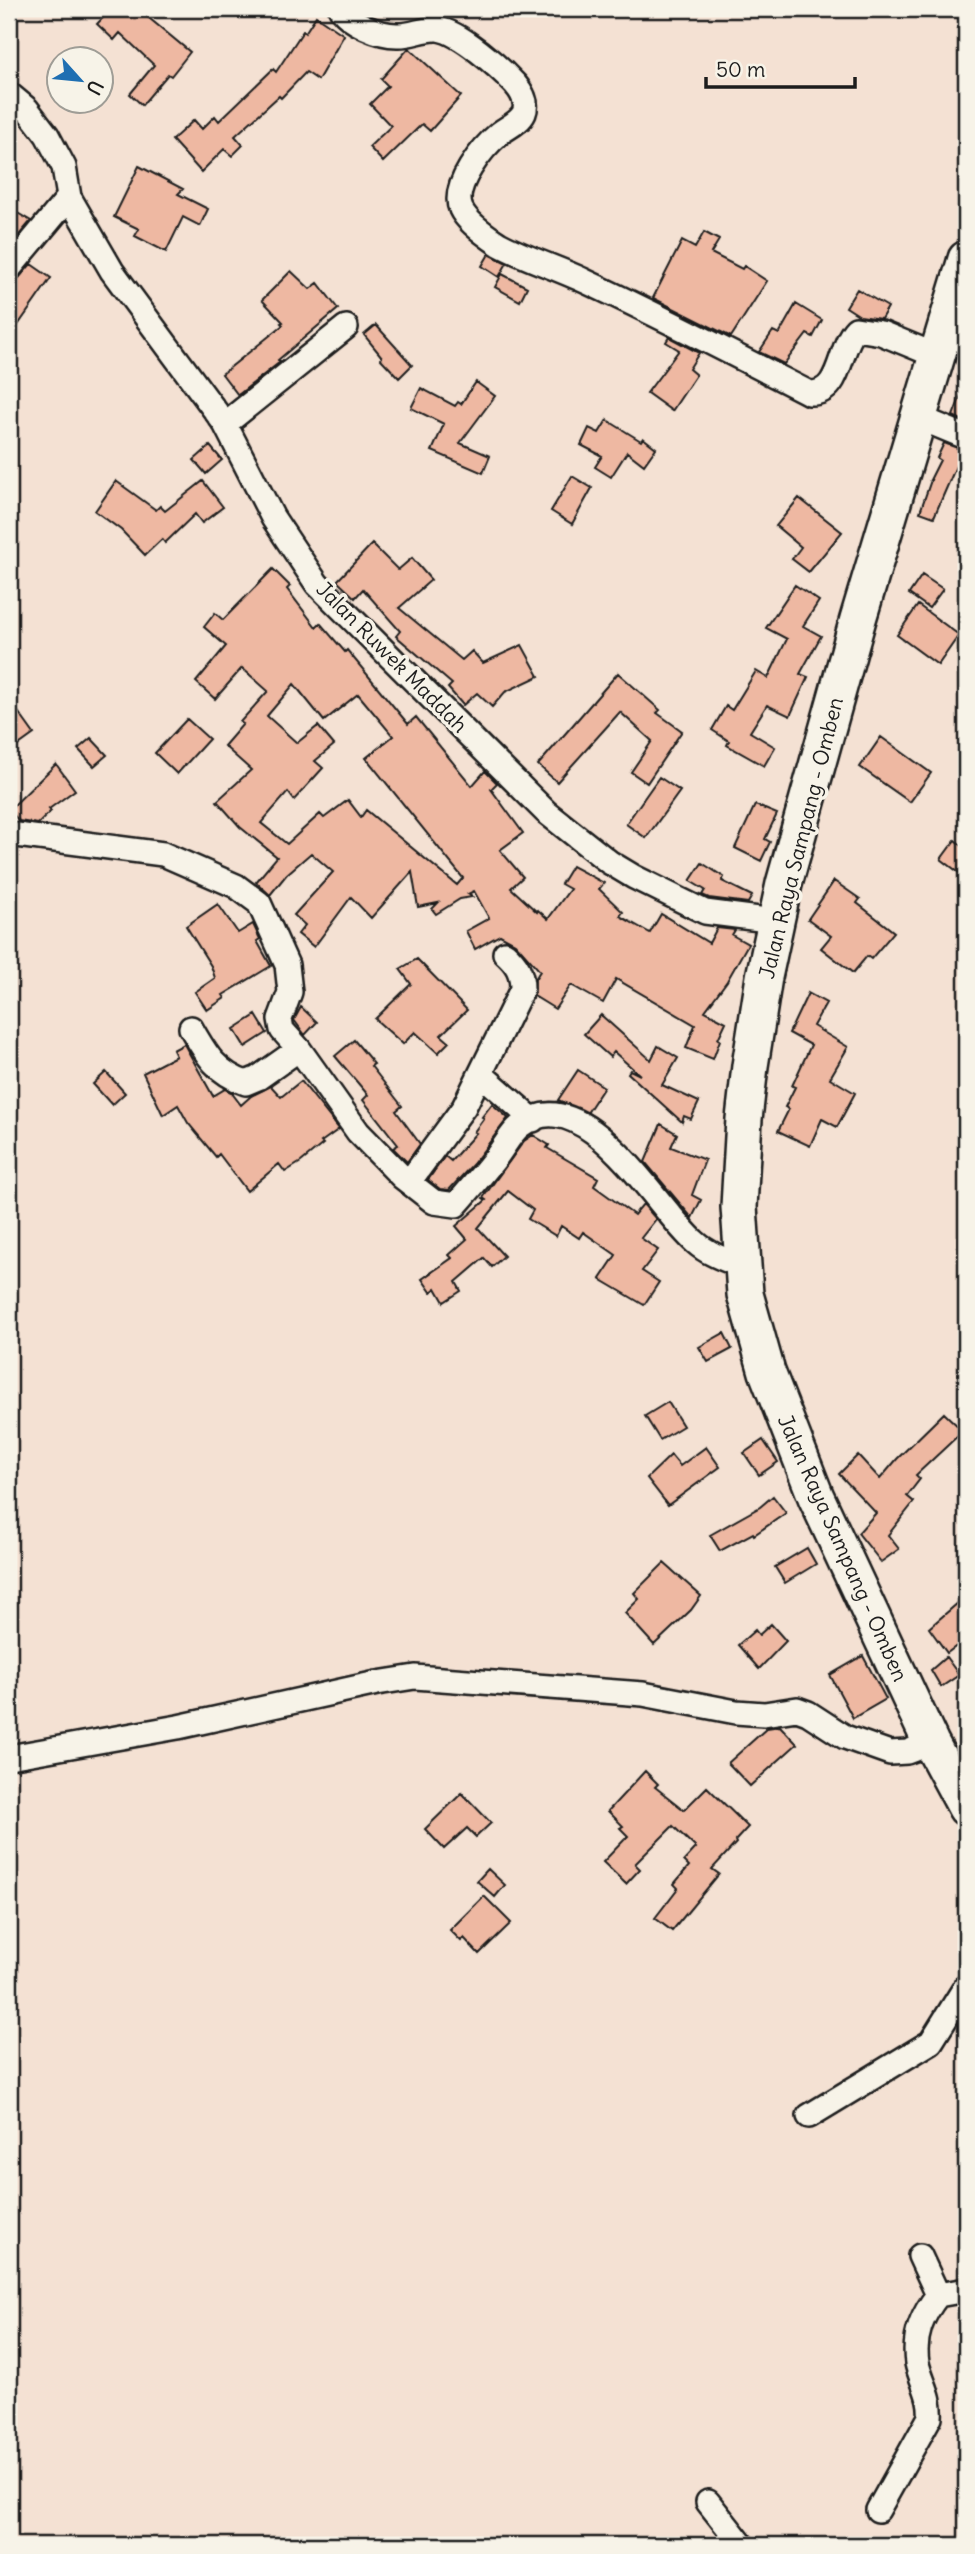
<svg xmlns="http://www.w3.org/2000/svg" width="975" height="2554" font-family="Delius,sans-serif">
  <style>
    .building { fill: #eeb8a2; stroke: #1c1c1c; stroke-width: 2; fill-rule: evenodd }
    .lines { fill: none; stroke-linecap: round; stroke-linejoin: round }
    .minor-casing { stroke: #1c1c1c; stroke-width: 28 }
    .primary-casing { stroke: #1c1c1c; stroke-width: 40 }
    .minor { stroke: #f7f3e8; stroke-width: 23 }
    .primary { stroke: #f7f3e8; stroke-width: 35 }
    .labels { text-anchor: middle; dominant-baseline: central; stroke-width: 7; stroke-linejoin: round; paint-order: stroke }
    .street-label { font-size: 21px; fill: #1c1c1c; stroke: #f7f3e8 }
  </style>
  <rect width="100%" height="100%" fill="#f4e1d3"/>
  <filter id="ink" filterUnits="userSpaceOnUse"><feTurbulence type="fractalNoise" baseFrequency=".0143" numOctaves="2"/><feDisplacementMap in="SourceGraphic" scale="14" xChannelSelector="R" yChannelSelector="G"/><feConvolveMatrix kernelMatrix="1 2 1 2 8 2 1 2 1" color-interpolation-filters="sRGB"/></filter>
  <g filter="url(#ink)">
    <path class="building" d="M 111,9 L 138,9 L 190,52 L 171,76 L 168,74 L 142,105 L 130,94 L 154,65 L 120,33 L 114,40 L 97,24 Z
      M 316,16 L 344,35 L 318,80 L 306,72 L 281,98 L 279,96 L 235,136 L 243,145 L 232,156 L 224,149 L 201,172 L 172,140 L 194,120 L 202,129 L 215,116 L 219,121 L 273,69 L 276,72 L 303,31 L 305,33 Z
      M 409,48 L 461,96 L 430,131 L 422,124 L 383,162 L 369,147 L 391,126 L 370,104 L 388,86 L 381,79 Z
      M 139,166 L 183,189 L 178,194 L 208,209 L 200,226 L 183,217 L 166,252 L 135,236 L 139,229 L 114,217 Z
      M 9,208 L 31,221 L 9,247 Z
      M 704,232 L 719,240 L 711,253 L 742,269 L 744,266 L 767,281 L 731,337 L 653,298 L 682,241 L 695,248 Z
      M 489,254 L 507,263 L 499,277 L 482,266 Z
      M 31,264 L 51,278 L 9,338 L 9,283 L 19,278 Z
      M 291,271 L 310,289 L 318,283 L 338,309 L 278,360 L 280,362 L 238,395 L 222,374 L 283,325 L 281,323 L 283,322 L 262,300 Z
      M 502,274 L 527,287 L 520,301 L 495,287 Z
      M 857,289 L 888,307 L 881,319 L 860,316 L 846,307 Z
      M 796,304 L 822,320 L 813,337 L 807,334 L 784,364 L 759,352 L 773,331 L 779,334 Z
      M 376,325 L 412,365 L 399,378 L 381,359 L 382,357 L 364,335 Z
      M 669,337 L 699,353 L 689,369 L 696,375 L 672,411 L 647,393 L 679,350 L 666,342 Z
      M 476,382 L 495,396 L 460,443 L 490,456 L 483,473 L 432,451 L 444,424 L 411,408 L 421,388 L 455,406 L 458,402 L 461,404 Z
      M 965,385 L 966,385 L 966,422 L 953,416 Z
      M 607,420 L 641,441 L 643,438 L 656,448 L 644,465 L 627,452 L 611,477 L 595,467 L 602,456 L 581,445 L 589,428 L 599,433 Z
      M 944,443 L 963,450 L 934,517 L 920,512 L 931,480 L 930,480 L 940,460 L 937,458 Z
      M 210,446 L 222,460 L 206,474 L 194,460 Z
      M 572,476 L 592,488 L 572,524 L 551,511 Z
      M 116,481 L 156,510 L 160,506 L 165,511 L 203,481 L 223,507 L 202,523 L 195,514 L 165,543 L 162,539 L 145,555 L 121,530 L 95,511 Z
      M 799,498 L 842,532 L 809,572 L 792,559 L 801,547 L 776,526 Z
      M 372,544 L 398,570 L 412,558 L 431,580 L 399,608 L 462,660 L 472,651 L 483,663 L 522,645 L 539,676 L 505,692 L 492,707 L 477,693 L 463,705 L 448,688 L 452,684 L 396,636 L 400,631 L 363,589 L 355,598 L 337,581 Z
      M 273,569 L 290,586 L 287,589 L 316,627 L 320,623 L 345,652 L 347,650 L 408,724 L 416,717 L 472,786 L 485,771 L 497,783 L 491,789 L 523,833 L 500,850 L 523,877 L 511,888 L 537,912 L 538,910 L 548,919 L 570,889 L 561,884 L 572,866 L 604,883 L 599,889 L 623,912 L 620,916 L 650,933 L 661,914 L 709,943 L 717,928 L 735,930 L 732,935 L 748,944 L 727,981 L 705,1011 L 726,1022 L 718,1039 L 720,1040 L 713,1059 L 686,1048 L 695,1025 L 616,979 L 603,1003 L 571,985 L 555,1009 L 534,996 L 535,979 L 540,971 L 515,943 L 500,935 L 475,949 L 466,931 L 489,918 L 474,891 L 468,894 L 472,897 L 460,899 L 436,914 L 432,909 L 438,903 L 418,907 L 412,872 L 371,918 L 351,897 L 314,947 L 298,934 L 305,925 L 294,915 L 333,872 L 311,853 L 287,874 L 270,895 L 256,882 L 277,857 L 240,827 L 217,801 L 251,770 L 224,746 L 243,724 L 240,722 L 268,691 L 242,668 L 215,699 L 196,682 L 226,646 L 204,627 L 215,613 L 223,620 ZM 294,684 L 324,721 L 358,694 L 393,736 L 366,758 L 463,878 L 457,885 L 366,810 L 361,817 L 348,800 L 324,818 L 320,814 L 287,844 L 261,823 L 288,792 L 294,800 L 323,768 L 315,761 L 334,745 L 318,726 L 297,743 L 267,716 Z
      M 922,575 L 943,589 L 929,608 L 909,594 Z
      M 795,585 L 819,601 L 803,626 L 821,636 L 800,674 L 808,677 L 790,716 L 767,705 L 750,732 L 775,747 L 764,766 L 727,745 L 729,741 L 712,730 L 726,706 L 732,710 L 756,671 L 768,678 L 787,639 L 766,628 Z
      M 918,605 L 959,635 L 938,665 L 897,635 Z
      M 618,673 L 660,710 L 657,713 L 682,731 L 647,783 L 631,772 L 652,741 L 620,712 L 557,782 L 538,765 Z
      M 9,699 L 34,734 L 9,752 Z
      M 187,719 L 209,739 L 177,774 L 155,753 Z
      M 881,737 L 931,773 L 910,802 L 860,767 Z
      M 91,738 L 107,755 L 94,766 L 78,749 Z
      M 56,764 L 75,790 L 49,809 L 51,811 L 38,824 L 19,821 L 9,810 Z
      M 659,777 L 680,791 L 646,838 L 626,824 Z
      M 755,805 L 777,814 L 765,839 L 770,842 L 761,861 L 735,848 Z
      M 955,840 L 966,849 L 966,878 L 941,859 Z
      M 702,863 L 724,877 L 722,881 L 752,896 L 748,903 L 709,898 L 702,895 L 705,890 L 690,881 Z
      M 834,881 L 860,899 L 857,903 L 894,932 L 871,959 L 867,956 L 853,973 L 821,948 L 831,936 L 808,919 Z
      M 218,904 L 238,933 L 253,924 L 260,939 L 257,941 L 271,966 L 223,995 L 225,998 L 207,1010 L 195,992 L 215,978 L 211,966 L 186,926 Z
      M 417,959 L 467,1010 L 441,1035 L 449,1042 L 438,1053 L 415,1032 L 403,1044 L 375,1019 L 411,984 L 400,969 Z
      M 808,993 L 826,1003 L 813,1026 L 848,1047 L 830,1078 L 855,1093 L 837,1127 L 822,1119 L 810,1146 L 778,1131 L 789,1109 L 785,1107 L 795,1087 L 792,1086 L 811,1045 L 789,1033 Z
      M 301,1007 L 317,1022 L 305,1035 L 294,1020 Z
      M 256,1015 L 267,1033 L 245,1047 L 234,1029 Z
      M 601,1015 L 651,1060 L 658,1046 L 678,1058 L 662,1085 L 699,1102 L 691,1119 L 684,1116 L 682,1122 L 628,1073 L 630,1070 L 640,1075 L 614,1052 L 610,1057 L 584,1034 Z
      M 354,1040 L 374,1064 L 371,1066 L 402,1106 L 396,1111 L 420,1144 L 407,1162 L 393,1148 L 398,1145 L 363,1100 L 368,1095 L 335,1056 Z
      M 184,1044 L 213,1096 L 225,1089 L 231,1092 L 241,1105 L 251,1096 L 271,1086 L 281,1097 L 301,1081 L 339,1129 L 321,1142 L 323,1144 L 301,1162 L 285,1172 L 279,1164 L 247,1191 L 219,1154 L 216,1157 L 188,1123 L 178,1105 L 163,1115 L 143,1073 L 176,1056 L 173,1050 Z
      M 578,1070 L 604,1087 L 587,1113 L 558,1100 Z
      M 106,1072 L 125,1093 L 112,1105 L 93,1084 Z
      M 492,1104 L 508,1118 L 473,1164 L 449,1190 L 440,1189 L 428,1180 L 445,1156 L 451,1161 L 476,1133 L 474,1132 L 484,1118 L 482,1117 Z
      M 661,1124 L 677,1134 L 671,1147 L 705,1160 L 692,1195 L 701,1200 L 692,1218 L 645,1162 Z
      M 533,1135 L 549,1145 L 547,1148 L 598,1178 L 594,1186 L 634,1215 L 643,1204 L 656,1219 L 641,1238 L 658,1250 L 642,1271 L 659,1282 L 644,1305 L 600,1279 L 616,1255 L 583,1232 L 579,1238 L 561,1226 L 556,1236 L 528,1219 L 533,1210 L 508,1191 L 478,1228 L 504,1256 L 492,1267 L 484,1258 L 456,1282 L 461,1291 L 444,1302 L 436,1288 L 431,1292 L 422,1279 L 452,1258 L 449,1255 L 467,1239 L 456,1226 L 486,1200 L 483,1198 L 495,1181 L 524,1141 Z
      M 724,1333 L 732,1349 L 708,1362 L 699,1347 Z
      M 668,1402 L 683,1426 L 660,1440 L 645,1416 Z
      M 944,1413 L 963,1431 L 916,1475 L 920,1479 L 907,1496 L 914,1502 L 888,1535 L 899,1549 L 881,1562 L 858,1533 L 876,1513 L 839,1474 L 858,1455 L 880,1479 L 897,1459 Z
      M 763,1440 L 778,1462 L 759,1475 L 744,1453 Z
      M 706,1447 L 720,1467 L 668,1505 L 647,1478 L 671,1455 L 680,1466 Z
      M 773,1496 L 786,1513 L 754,1535 L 753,1533 L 720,1551 L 710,1535 L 760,1507 Z
      M 807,1548 L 816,1564 L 785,1583 L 775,1567 Z
      M 664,1563 L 701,1596 L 691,1610 L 654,1645 L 625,1613 L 639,1599 L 634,1593 Z
      M 966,1596 L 966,1639 L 947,1653 L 929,1628 Z
      M 771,1624 L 786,1641 L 759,1669 L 738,1645 L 755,1630 L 759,1635 Z
      M 863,1656 L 886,1699 L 853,1718 L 830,1675 Z
      M 946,1657 L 959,1675 L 941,1687 L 931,1670 Z
      M 780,1726 L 797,1744 L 750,1786 L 728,1763 L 767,1728 Z
      M 645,1771 L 658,1784 L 655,1787 L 684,1810 L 707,1787 L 748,1827 L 735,1841 L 736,1843 L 712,1869 L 719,1874 L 672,1931 L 655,1918 L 678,1888 L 674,1884 L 689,1866 L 684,1861 L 696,1848 L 673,1826 L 635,1864 L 640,1869 L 626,1884 L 603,1862 L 628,1836 L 620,1828 L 623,1826 L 608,1811 Z
      M 462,1793 L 491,1823 L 476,1837 L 467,1828 L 444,1849 L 425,1829 Z
      M 488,1869 L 505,1885 L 495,1897 L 477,1881 Z
      M 484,1896 L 511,1923 L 479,1954 L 464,1938 L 461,1941 L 450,1930 Z"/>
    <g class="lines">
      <g class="minor-casing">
        <path id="minor" d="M 341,9 C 351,23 378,35 397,35 C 411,36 424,28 438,29 C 460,32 500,68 515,84 C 522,92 528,103 524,113 C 520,122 508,127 500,133 C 483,147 451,186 461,209 C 467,222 487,236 499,244 C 527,259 558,268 587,282 C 662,317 735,355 809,393 C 842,395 838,347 856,329 L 881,333 L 937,356
          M 9,94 L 27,109 L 47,135 L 64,167 L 69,197 L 112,271 L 225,424 L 273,518 L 317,584 L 546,812 L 609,862 L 634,877 L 705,912 L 775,921
          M 9,269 L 69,197
          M 920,418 L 966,437
          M 225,424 L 346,327
          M 9,834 L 163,854 L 236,886 L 259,903 L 287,965 L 290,992 L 280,1019 L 282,1030 L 299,1049 L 358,1132 L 402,1177 L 434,1202 L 456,1205 C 470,1189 484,1173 497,1156 C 504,1147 511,1133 520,1126 C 584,1076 656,1208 695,1242 C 708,1254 726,1260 742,1266
          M 191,1028 C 206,1054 216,1073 246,1083 L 258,1078 L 299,1049
          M 482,1075 L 533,1120
          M 409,1182 L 464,1107 L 522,989 C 522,972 517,964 505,953
          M 9,1757 L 178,1727 L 377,1683 L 415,1677 L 643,1694 L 736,1712 L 764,1714 L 797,1709 L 808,1713 L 845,1737 L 890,1753 L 907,1752 L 931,1743
          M 809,2116 L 931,2042 L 966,1986
          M 920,2256 L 938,2295
          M 708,2502 L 742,2545
          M 878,2510 L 930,2417 C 932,2396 921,2382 917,2363 C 913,2336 922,2315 938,2295 L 966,2290"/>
      </g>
      <g class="primary-casing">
        <path id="primary" d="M 966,259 L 858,619 L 784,884 L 764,977 L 750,1066 L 744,1119 L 739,1207 L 745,1294 L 767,1372 L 816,1497 L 931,1743 L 966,1808"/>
      </g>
      <use href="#minor" class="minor"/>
      <use href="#primary" class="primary"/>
    </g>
  </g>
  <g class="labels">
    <g class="street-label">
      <text transform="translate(392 657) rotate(45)">Jalan Ruwek Maddah</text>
      <text transform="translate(801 838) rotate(-76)">Jalan Raya Sampang - Omben</text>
      <text transform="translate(843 1548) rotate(66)">Jalan Raya Sampang - Omben</text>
    </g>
  </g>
  <rect width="975" height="2554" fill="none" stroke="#f7f3e8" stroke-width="35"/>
  <rect x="18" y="18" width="940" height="2519" fill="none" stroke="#1c1c1c" stroke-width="2.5" filter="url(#ink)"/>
  <g transform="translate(80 80) rotate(117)"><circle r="33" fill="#f7f3e8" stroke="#9f9d96" stroke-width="2"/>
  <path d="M0-5L12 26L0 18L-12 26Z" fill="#1f6fb2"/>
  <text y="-10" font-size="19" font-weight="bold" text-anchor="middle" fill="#1c1c1c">U</text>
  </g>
  <path d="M706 77v10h149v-10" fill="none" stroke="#1c1c1c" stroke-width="3.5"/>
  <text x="716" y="77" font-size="21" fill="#1c1c1c" stroke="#f7f3e8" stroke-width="5" paint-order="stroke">50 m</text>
</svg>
